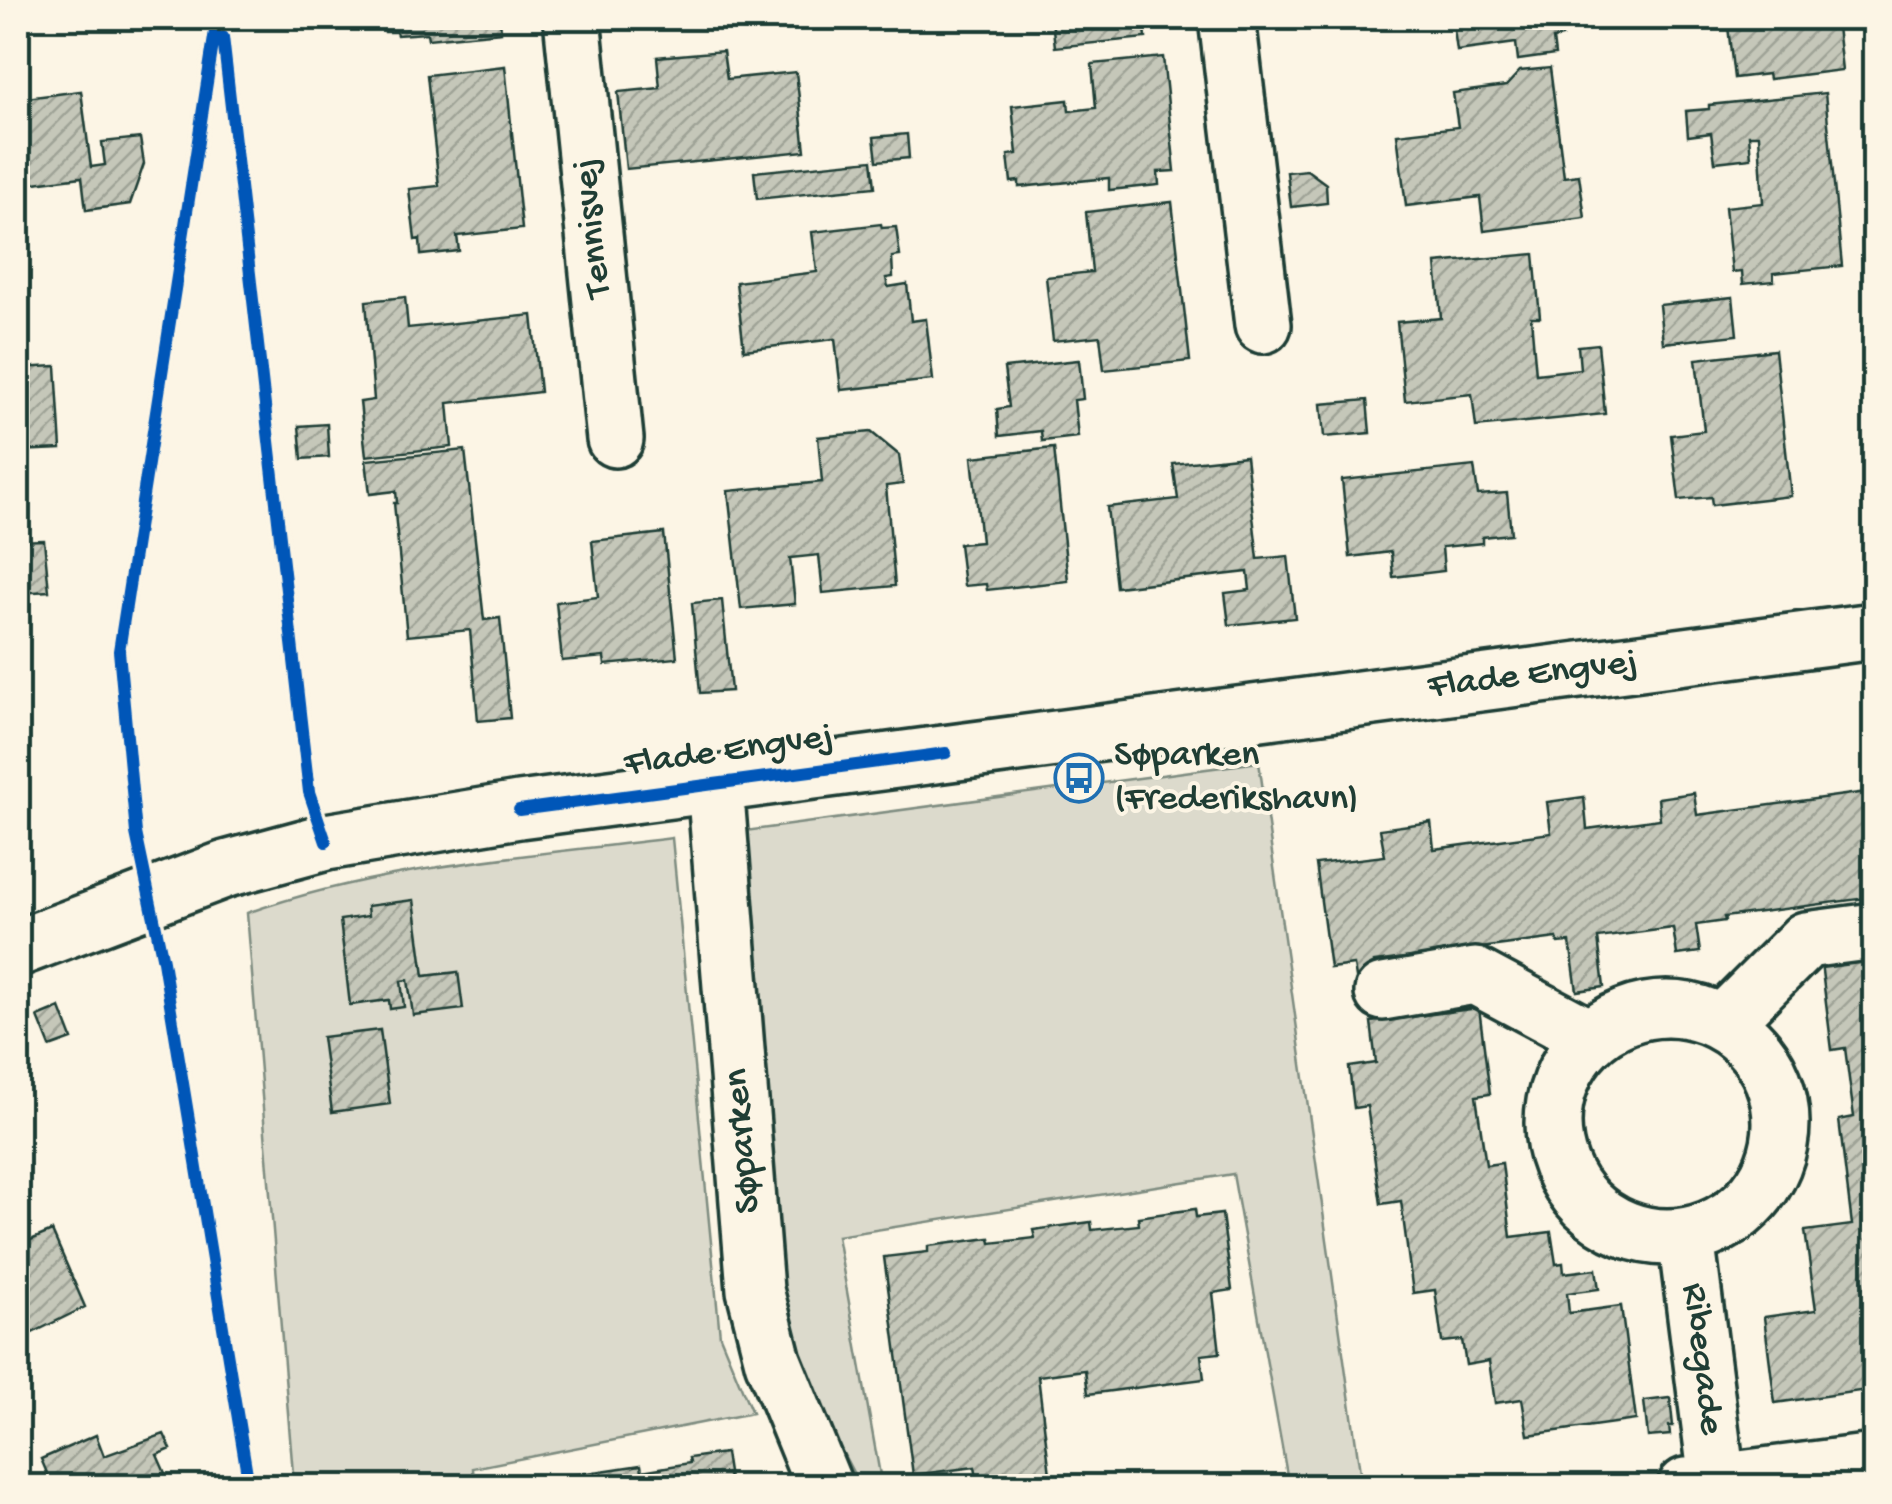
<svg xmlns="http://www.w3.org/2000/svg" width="1892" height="1504" font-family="'Gochi Hand',sans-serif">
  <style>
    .green { fill: #dcdacc; stroke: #7e8c80; stroke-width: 2.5 }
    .building { fill: url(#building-hatch); stroke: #1f3d34; stroke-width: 2.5 }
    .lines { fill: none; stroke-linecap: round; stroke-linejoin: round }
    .minor-casing { stroke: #1f3d34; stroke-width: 62 }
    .minor { stroke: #fcf5e5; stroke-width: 55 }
    .cycleway-casing { stroke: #fcf5e5; stroke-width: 19 }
    .cycleway { stroke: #0057b8; stroke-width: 12 }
    .labels { text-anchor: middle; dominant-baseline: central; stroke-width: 8; stroke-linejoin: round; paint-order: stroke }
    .street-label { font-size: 38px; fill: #1f3d34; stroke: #fcf5e5 }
    .poi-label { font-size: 38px; fill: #1f3d34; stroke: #fcf5e5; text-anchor: start }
  </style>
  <defs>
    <pattern id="building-hatch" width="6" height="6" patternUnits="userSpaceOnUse" patternTransform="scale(2.5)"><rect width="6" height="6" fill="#c5c7b9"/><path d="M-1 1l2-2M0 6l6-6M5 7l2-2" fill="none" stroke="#9fa397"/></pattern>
  </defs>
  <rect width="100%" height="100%" fill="#fcf5e5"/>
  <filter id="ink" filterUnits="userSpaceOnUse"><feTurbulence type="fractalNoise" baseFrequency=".01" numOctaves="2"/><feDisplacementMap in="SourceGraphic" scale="20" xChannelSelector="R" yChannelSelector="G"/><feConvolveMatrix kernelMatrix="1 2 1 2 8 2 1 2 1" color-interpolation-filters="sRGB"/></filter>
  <g filter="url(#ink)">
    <path class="green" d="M 1259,762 L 1362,1486 L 1289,1486 L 1233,1174 L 837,1236 L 882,1486 L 856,1478 L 795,1361 L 783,1292 L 745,831 Z
      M 672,838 L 720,1336 L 752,1413 L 473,1468 L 474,1486 L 294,1486 L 247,913 C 381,865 531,856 672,838 Z"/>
    <path class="building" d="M 384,18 L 500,18 L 501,32 L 428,39 L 427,33 L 397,35 L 396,32 L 385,32 Z
      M 1078,18 L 1144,18 L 1146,38 L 1055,47 L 1052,20 Z
      M 1492,18 L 1559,18 L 1562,37 L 1553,39 L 1555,55 L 1518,60 L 1516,43 L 1457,51 L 1453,22 Z
      M 1727,18 L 1836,18 L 1842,70 L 1769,79 L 1768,74 L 1734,78 Z
      M 723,51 L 727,79 L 796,72 L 805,151 L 626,169 L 618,92 L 660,88 L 657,57 Z
      M 1163,57 L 1175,171 L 1158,172 L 1159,185 L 1109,190 L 1109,178 L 1019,187 L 1019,181 L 1011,182 L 1008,155 L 1017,154 L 1012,106 L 1068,100 L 1069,111 L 1096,108 L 1092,64 Z
      M 505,66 L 522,229 L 457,236 L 459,251 L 421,255 L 420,239 L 415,240 L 409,189 L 439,186 L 427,75 Z
      M 1550,68 L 1564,177 L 1579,175 L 1585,218 L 1484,231 L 1480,197 L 1406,206 L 1397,134 L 1458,127 L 1453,93 L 1506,86 L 1520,71 Z
      M 81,91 L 91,167 L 105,165 L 102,142 L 140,138 L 144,164 L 130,204 L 86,210 L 82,177 L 18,185 L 18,99 Z
      M 1825,93 L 1842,266 L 1773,273 L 1774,281 L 1743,284 L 1742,271 L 1732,272 L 1725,207 L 1763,203 L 1759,135 L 1749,135 L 1751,158 L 1715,162 L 1711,133 L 1688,136 L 1686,111 L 1709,109 L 1709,105 Z
      M 907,134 L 909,158 L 877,161 L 874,137 Z
      M 872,160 L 875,187 L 757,199 L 754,172 Z
      M 1307,170 L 1326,184 L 1327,203 L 1291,207 L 1287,172 Z
      M 1172,202 L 1190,361 L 1104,370 L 1100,336 L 1053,341 L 1046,277 L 1092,272 L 1086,212 Z
      M 881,224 L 882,228 L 896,227 L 900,256 L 892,257 L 893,277 L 886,278 L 888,287 L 907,284 L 911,321 L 926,319 L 933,380 L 841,390 L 835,339 L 744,350 L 736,282 L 817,272 L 812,232 Z
      M 1534,254 L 1540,317 L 1531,317 L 1536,374 L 1580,369 L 1578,346 L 1598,344 L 1605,414 L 1476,427 L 1472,394 L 1405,401 L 1397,322 L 1441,318 L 1436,263 Z
      M 405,297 L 408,328 L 532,315 L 540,392 L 448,403 L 452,447 L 366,456 L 360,402 L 374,400 L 366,301 Z
      M 1733,297 L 1737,335 L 1663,343 L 1659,305 Z
      M 1775,350 L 1791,496 L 1712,505 L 1711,497 L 1679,500 L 1671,435 L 1704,431 L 1696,359 Z
      M 1079,360 L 1083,399 L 1074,400 L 1078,437 L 1042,441 L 1041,431 L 999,436 L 997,409 L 1009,407 L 1004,368 Z
      M 56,366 L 61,449 L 18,451 L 18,368 Z
      M 1367,400 L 1370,433 L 1324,437 L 1321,404 Z
      M 327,424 L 329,457 L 302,459 L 299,426 Z
      M 871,432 L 899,455 L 903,484 L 886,486 L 895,586 L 823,593 L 819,555 L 790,558 L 795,604 L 741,609 L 728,491 L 822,482 L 818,437 Z
      M 1054,448 L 1068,581 L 987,590 L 986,584 L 964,586 L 959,544 L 981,542 L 972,457 Z
      M 465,450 L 484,620 L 500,618 L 510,718 L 478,721 L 470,630 L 407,636 L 394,503 L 397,503 L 396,491 L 370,494 L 366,460 Z
      M 1246,456 L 1258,559 L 1288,556 L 1295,618 L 1229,625 L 1225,593 L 1250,590 L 1248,572 L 1116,587 L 1107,507 L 1178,499 L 1173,464 Z
      M 1474,466 L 1478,495 L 1507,493 L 1511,534 L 1482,537 L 1482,543 L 1442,547 L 1444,571 L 1393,577 L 1391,552 L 1350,557 L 1342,480 Z
      M 664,533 L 677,658 L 605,665 L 604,657 L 562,661 L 556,602 L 598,597 L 592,541 Z
      M 44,540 L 49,591 L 18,593 L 18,541 Z
      M 722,600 L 731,691 L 700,693 L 692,603 Z
      M 1874,791 L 1874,897 L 1724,917 L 1725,921 L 1696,925 L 1700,952 L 1677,955 L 1673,928 L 1598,938 L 1604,987 L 1577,991 L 1570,942 L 1558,943 L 1557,938 L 1374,962 L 1377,981 L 1357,984 L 1354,965 L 1330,968 L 1316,864 L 1385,856 L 1380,829 L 1431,822 L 1434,849 L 1551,833 L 1547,802 L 1584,797 L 1587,829 L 1660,819 L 1658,798 L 1694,793 L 1697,815 Z
      M 414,900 L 424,976 L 458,972 L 463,1009 L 413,1015 L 408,980 L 401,981 L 404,1007 L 390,1009 L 389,1000 L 350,1005 L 340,920 L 368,916 L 367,906 Z
      M 1874,956 L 1874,1389 L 1775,1403 L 1764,1317 L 1816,1310 L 1805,1231 L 1852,1225 L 1839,1120 L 1854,1117 L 1845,1048 L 1832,1050 L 1821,963 Z
      M 60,1008 L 72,1039 L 50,1047 L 38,1017 Z
      M 1479,1008 L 1490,1094 L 1476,1096 L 1486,1165 L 1502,1163 L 1511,1237 L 1551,1232 L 1556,1264 L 1563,1263 L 1564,1273 L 1596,1269 L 1599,1289 L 1567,1293 L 1569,1313 L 1621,1306 L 1636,1420 L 1528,1435 L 1522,1399 L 1495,1403 L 1489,1361 L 1466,1365 L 1462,1340 L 1442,1342 L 1435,1290 L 1413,1293 L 1401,1201 L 1381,1204 L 1367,1106 L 1354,1108 L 1349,1067 L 1376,1063 L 1371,1022 Z
      M 380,1030 L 390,1104 L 332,1112 L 322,1037 Z
      M 1195,1209 L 1196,1217 L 1222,1214 L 1232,1290 L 1213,1293 L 1220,1353 L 1201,1355 L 1204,1379 L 1088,1394 L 1085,1370 L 1038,1376 L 1050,1474 L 978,1484 L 975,1467 L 913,1475 L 884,1257 L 928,1252 L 928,1246 L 990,1238 L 991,1243 L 1035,1238 L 1033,1230 L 1091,1222 L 1092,1230 L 1139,1225 L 1138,1217 Z
      M 21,1230 L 26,1242 L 52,1231 L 85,1307 L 18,1340 L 18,1232 Z
      M 1670,1398 L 1673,1426 L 1669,1426 L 1670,1435 L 1648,1437 L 1644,1401 Z
      M 164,1434 L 171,1449 L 157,1455 L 165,1473 L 140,1484 L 141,1486 L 35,1486 L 50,1480 L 41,1459 L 96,1435 L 104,1456 Z
      M 725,1453 L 730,1486 L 502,1486 L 641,1465 L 642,1471 L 690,1463 L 689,1458 Z"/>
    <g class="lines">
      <g class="minor-casing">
        <path id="minor" d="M 572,18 L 615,439
          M 1227,18 L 1263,325
          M 715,784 L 755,1290 L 773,1361 L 824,1486
          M 18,948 L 226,869 L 326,842 L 519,810 L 1874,631
          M 1383,992 L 1475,976 L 1591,1038
          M1553 1123a114 114 0 1 1 228 0a114 114 0 1 1-228 0Z
          M 1723,1023 L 1806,940 L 1874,931
          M 1686,1237 L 1717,1481
          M 1686,1486 L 1874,1462"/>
      </g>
      <use href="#minor" class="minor"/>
      <g class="cycleway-casing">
        <path id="cycleway" d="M 217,18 L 119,651 L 136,833 L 163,961 L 249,1486
          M 223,37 L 309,792 L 326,842
          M 519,810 L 946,753"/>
      </g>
      <use href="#cycleway" class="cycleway"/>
    </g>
  </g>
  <defs>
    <g id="bus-ring" transform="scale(2.5)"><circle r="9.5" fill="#fcf5e5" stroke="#1f6fb2" stroke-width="1.5"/><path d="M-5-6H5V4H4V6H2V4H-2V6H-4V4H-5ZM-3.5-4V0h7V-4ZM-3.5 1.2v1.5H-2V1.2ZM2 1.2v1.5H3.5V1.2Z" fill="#1f6fb2"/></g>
  </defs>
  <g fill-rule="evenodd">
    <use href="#bus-ring" x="1079" y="778"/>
  </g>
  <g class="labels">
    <g class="street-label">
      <text transform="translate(594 228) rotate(-96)">Tennisvej</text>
      <text transform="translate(1533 676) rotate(-7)">Flade Engvej</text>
      <text transform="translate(729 752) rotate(-8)">Flade Engvej</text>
      <text transform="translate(744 1141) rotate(-95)">Søparken</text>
      <text transform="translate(1701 1359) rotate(83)">Ribegade</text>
    </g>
    <g class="poi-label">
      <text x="1114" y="756">Søparken<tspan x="1114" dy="44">(Frederikshavn)</tspan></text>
    </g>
  </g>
  <rect width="1892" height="1504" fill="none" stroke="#fcf5e5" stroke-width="60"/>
  <rect x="30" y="30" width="1832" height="1444" fill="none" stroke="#1f3d34" stroke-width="4" filter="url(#ink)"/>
</svg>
